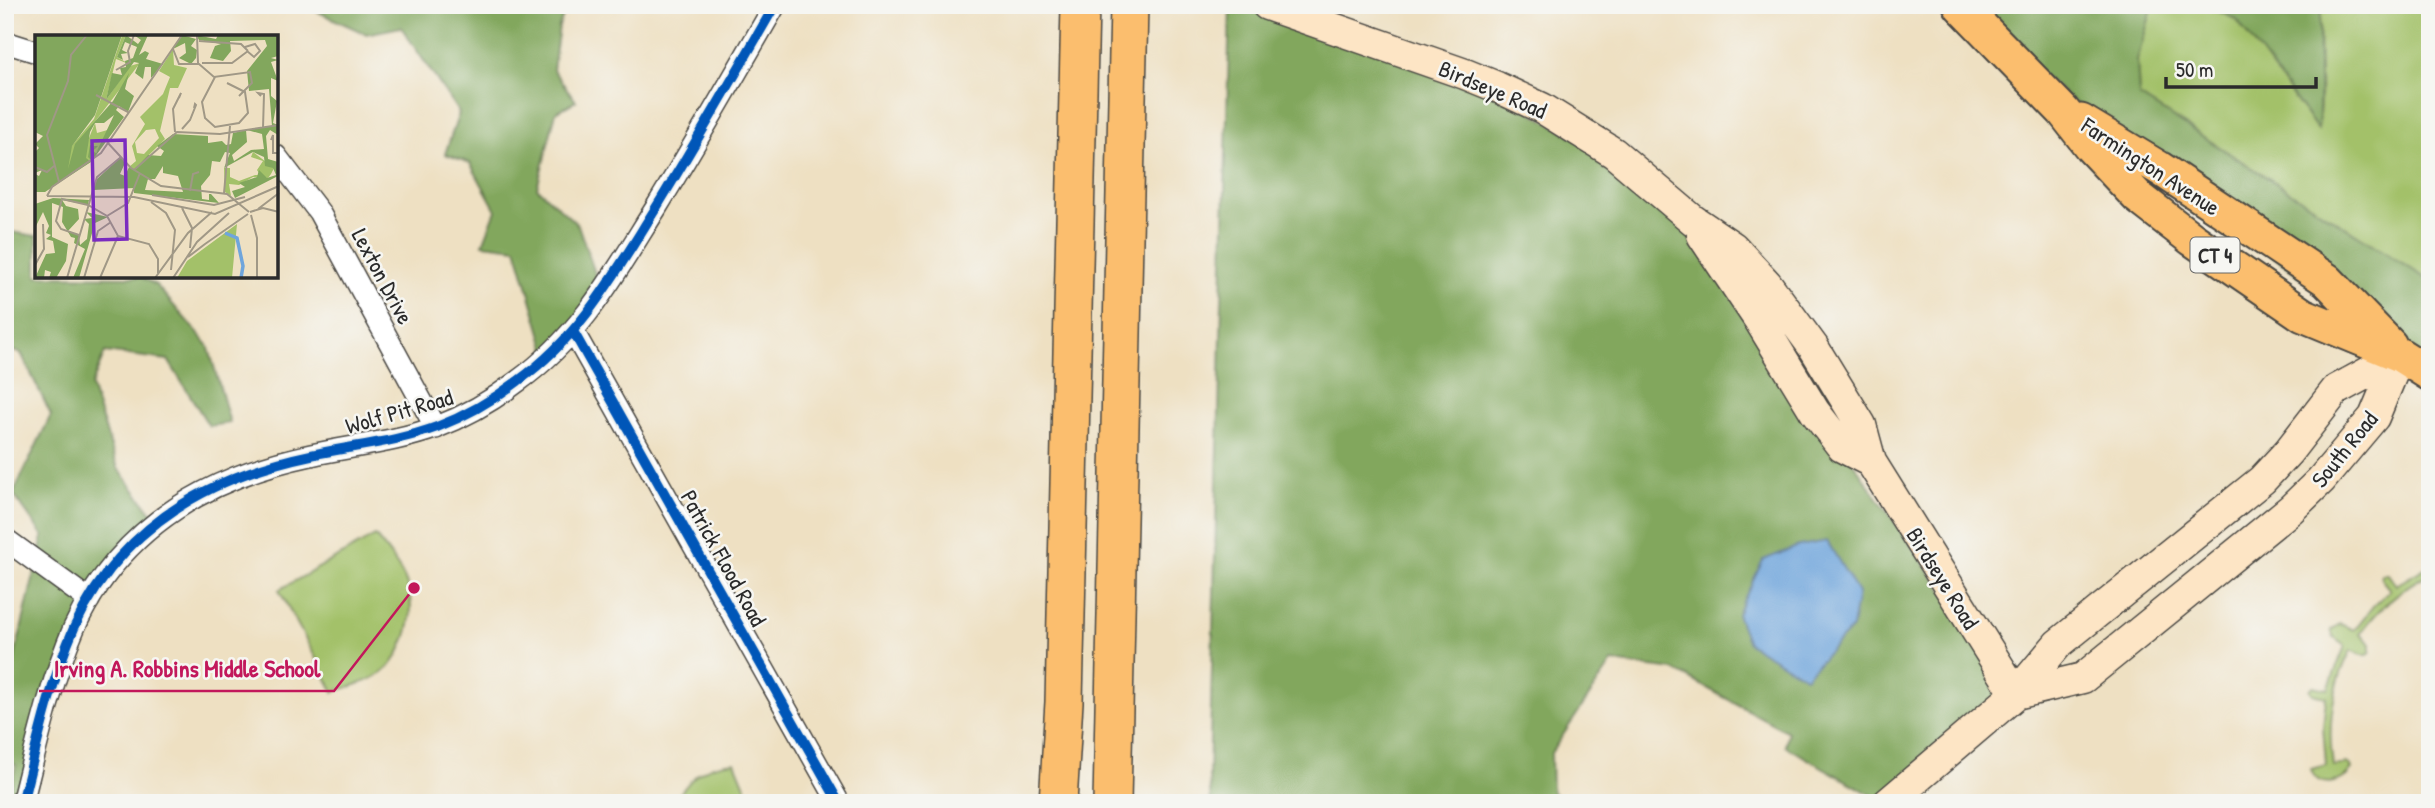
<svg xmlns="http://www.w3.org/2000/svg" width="2435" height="808" font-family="'Patrick Hand',sans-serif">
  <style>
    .green { fill: #a3c169; stroke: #67764a; stroke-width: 2 }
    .forest { fill: #82a75d; stroke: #566944; stroke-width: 2 }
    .water { fill: #6fa5dc; stroke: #4d6884; stroke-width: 2 }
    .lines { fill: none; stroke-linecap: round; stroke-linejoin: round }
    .minor-casing { stroke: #484642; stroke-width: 24 }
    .secondary-casing { stroke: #484642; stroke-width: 33 }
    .primary-casing { stroke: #484642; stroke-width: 37 }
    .motorway-casing { stroke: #484642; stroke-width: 40 }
    .minor { stroke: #fff; stroke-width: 21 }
    .secondary { stroke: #fde5c5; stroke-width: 30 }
    .primary { stroke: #fbbe6e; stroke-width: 33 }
    .motorway { stroke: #fbbe6e; stroke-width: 37 }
    .cycleway-casing { stroke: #f6f6f2; stroke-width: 15 }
    .cycleway { stroke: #0057b8; stroke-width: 10 }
    .labels { text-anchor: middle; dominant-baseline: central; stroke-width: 5; stroke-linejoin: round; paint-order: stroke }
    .shield { fill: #f6f6f2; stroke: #686867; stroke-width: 2 }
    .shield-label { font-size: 21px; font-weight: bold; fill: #2b2b2b }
    .street-label { font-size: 23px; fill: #2b2b2b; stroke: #f6f6f2 }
    .inset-river { fill: none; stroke: #6fa5dc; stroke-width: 3.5 }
    .inset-road { fill: none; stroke: #a09886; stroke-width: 2 }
    .view { fill: #7b2cbf; fill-opacity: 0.15; stroke: #7b2cbf; stroke-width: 3.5 }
    .inset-edge { fill: none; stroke: #2b2b2b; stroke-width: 3.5 }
    .leader { fill: none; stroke: #c2185b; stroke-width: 2.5 }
    .callout-dot { fill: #c2185b; stroke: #f6f6f2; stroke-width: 2.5 }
    .callout-label { font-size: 24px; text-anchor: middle; font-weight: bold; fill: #c2185b; stroke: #f6f6f2; stroke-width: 5; stroke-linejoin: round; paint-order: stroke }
  </style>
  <rect width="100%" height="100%" fill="#f6f6f2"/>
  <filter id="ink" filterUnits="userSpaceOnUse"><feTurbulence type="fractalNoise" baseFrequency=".0143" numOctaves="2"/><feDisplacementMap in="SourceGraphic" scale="14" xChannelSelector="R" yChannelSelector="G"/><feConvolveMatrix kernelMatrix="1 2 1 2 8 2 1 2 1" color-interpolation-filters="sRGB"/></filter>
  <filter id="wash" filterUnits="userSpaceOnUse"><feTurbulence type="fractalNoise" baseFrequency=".00686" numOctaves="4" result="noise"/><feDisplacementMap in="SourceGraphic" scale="28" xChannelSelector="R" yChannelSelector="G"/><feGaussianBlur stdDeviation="1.57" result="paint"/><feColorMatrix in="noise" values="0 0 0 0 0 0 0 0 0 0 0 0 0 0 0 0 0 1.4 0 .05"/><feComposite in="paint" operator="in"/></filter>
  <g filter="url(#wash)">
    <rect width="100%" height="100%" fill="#eee0c2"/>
    <path class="green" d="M 2153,5 L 2203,5 L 2236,19 L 2317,129 C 2325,88 2315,46 2322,5 L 2430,5 L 2430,281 L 2139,96 L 2137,60 Z
      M 375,536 C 403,569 421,595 405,639 C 400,651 395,663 385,671 C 370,682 351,686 334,692 L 279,590 Z
      M 2430,565 L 2430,573 C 2401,588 2378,608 2360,634 L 2371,644 L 2371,651 L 2368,655 L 2361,655 L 2351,650 C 2332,687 2327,725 2333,766 L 2349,764 L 2352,768 C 2345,785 2316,790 2311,769 L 2326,765 L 2323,727 L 2326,697 L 2313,694 L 2310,690 L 2313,686 L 2328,689 L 2345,646 L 2334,638 L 2331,630 L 2340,624 L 2354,630 L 2373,606 L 2390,590 L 2381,579 L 2382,574 L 2388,574 L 2396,585 Z
      M 735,762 L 752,803 L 673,803 C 691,777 703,764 735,762 Z"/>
    <path class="forest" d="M 303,5 L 568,5 L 559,26 L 553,70 L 576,101 L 556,112 L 537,188 L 578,225 L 602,293 L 548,357 L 516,248 L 483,244 L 496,210 L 470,163 L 445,154 L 459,113 L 401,27 L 366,34 Z
      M 1230,5 L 1267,5 L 1465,74 L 1650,181 L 1842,447 L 2016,694 L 1886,803 L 1785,746 L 1788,732 L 1674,670 L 1612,662 L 1551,753 L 1552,791 L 1562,803 L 1211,803 L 1209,777 Z
      M 1960,5 L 2153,5 L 2137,60 L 2139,96 L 2430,281 L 2430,374 L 2127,147 Z
      M 2203,5 L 2322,5 C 2315,46 2322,88 2318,130 L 2236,19 Z
      M 5,231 L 37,236 L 37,276 L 141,277 L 156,285 L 208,345 L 230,423 L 209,426 L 168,360 L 105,352 L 91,386 L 118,468 L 158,521 L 89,600 L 22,803 L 6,803 L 16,765 L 5,759 L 5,680 L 10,677 L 43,536 L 13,494 L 51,415 L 21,353 L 5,350 Z"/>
    <path class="water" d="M 1827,541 L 1858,593 L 1852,628 L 1805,677 L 1748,643 L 1737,614 L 1763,560 L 1799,546 Z"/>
  </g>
  <g filter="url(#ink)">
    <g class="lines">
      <g class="minor-casing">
        <path id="minor" d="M 5,42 L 37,52
          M 276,156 L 319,212 L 436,428
          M 574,333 L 839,803
          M 5,539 L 89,600
          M 22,803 C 37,744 50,684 74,628 C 120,528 206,477 311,455 C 352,446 397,442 437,427 C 466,416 493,400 518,381 C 582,335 615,273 656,208 C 697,141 736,73 775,5"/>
      </g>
      <g class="secondary-casing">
        <path id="secondary" d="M 1267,5 L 1465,74 L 1497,87 L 1542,108 L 1614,153 L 1693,220 L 1733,247 L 1767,284 L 1814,348 L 1861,425 L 1871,462 L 2016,694
          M 1702,235 L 1759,320 L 1815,412 L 1842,447 L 1871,462
          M 2016,694 L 2083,678 L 2291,509 L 2321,480 L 2374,417 L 2400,355
          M 1888,803 L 2016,694 L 2058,644 L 2262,480 L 2288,452 L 2336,390 L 2400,355"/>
      </g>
      <g class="primary-casing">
        <path id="primary" d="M 1960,5 L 2063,111 L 2091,147 L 2138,197 L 2192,239 L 2303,315 L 2400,355 L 2430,374
          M 2081,121 L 2159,168 L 2327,280 L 2390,345"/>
      </g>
      <g class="motorway-casing">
        <path id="motorway" d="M 1058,803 L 1064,702 L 1080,5
          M 1112,803 L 1129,5"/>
      </g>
      <use href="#minor" class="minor"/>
      <use href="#secondary" class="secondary"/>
      <use href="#primary" class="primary"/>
      <use href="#motorway" class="motorway"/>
      <g class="cycleway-casing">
        <path id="cycleway" d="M 574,333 L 839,803
          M 22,803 C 37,744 50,684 74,628 C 120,528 206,477 311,455 C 352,446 397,442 437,427 C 466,416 493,400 518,381 C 582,335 615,273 656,208 C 697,141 736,73 775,5"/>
      </g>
      <use href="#cycleway" class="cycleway"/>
    </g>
  </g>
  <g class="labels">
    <rect class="shield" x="2190.5" y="237.5" width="49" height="35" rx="5"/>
    <g class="shield-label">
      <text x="2215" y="255">CT 4</text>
    </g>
    <g class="street-label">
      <text transform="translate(1493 89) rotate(23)">Birdseye Road</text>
      <text transform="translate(2151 166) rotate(33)">Farmington Avenue</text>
      <text transform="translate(383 276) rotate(62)">Lexton Drive</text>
      <text transform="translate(399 411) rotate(-16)">Wolf Pit Road</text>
      <text transform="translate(2344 449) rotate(-51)">South Road</text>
      <text transform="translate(724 558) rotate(61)">Patrick Flood Road</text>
      <text transform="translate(1943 578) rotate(58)">Birdseye Road</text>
    </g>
  </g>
  <g transform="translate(35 35)">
    <rect width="243" height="243" fill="#eee0c2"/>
    <path d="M 91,0 L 82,22 L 94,29 L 81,24 L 71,65 L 95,31 L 105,28 L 62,84 L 51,102 L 52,108 L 60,88 L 62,98 L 76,94 L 61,118 L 57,117 L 62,111 L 55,110 L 57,126 L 25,143 L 20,131 L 59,84 L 87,1 ZM 138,14 L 139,30 L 152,33 L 143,53 L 135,53 L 125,96 L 130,104 L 99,135 L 94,132 L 101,126 L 97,111 L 110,89 L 105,82 L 128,59 L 135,42 L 124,36 ZM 120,94 L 124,103 L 109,119 L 102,118 L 100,107 L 111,95 ZM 218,117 L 239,133 L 236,139 L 233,143 L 218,142 L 204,150 L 194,149 L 196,161 L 190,157 L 189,133 L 195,133 L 195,142 L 204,146 L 220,140 L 225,140 L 222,135 L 228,126 L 216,122 ZM 202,189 L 197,243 L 142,243 L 152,226 Z" fill="#a3c169" fill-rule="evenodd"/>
    <path d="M 0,0 L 87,0 L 60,80 L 37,111 L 33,134 L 40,109 L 78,66 L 94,38 L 90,54 L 99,61 L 93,77 L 84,71 L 81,75 L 89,82 L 57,126 L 53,122 L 55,110 L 63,111 L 58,116 L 61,118 L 79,80 L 69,88 L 60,88 L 55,97 L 51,123 L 56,127 L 10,157 L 0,157 L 0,139 L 4,141 L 7,135 L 0,138 L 0,117 L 4,113 L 0,109 L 8,101 L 0,97 ZM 91,0 L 103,9 L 106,5 L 99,0 L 113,0 L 104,20 L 110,16 L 114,18 L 111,24 L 128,29 L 116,43 L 116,32 L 110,32 L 108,44 L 100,38 L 104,28 L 99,27 L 71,65 L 77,38 L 87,40 L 85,33 L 91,32 L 90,26 L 98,23 L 102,12 L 90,7 L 87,15 L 93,18 L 86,19 L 88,25 L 82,22 ZM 147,0 L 161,4 L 156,11 L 162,15 L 161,23 L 156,29 L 144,23 L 151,18 L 150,8 L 138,14 ZM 161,0 L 181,4 L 183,0 L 243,0 L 243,21 L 236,23 L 243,25 L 236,27 L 243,46 L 236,43 L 236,61 L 242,66 L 238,88 L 243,90 L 243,100 L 235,95 L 231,101 L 233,124 L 243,127 L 243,141 L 200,163 L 197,156 L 210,152 L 204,148 L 222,142 L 224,135 L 232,143 L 241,140 L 238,133 L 230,131 L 229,122 L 218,117 L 189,133 L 195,118 L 190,117 L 185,127 L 177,126 L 175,140 L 166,151 L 167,164 L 174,165 L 174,159 L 176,159 L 184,168 L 99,158 L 99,153 L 58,155 L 62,144 L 86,122 L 90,128 L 85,139 L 90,141 L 94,132 L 99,135 L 113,120 L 126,121 L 129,116 L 122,111 L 138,99 L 173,101 L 173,108 L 187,106 L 191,110 L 196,109 L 198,98 L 211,95 L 212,107 L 197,120 L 199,126 L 216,115 L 229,114 L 227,99 L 212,95 L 237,91 L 234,54 L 214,56 L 212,36 L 232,11 L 230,5 L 195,6 L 196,16 L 188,26 L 175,23 L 180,11 L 186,9 L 164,5 ZM 128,131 L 128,138 L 143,141 L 148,157 L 110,155 L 113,144 L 120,144 ZM 18,163 L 54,165 L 53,170 L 27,165 L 31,171 L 43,174 L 44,184 L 33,196 L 44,200 L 45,210 L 52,204 L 54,189 L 49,184 L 57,183 L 51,177 L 73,182 L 60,188 L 44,243 L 38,243 L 50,214 L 39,208 L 40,203 L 36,202 L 27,187 L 28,172 L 17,168 L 17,202 L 33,209 L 31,226 L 21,243 L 14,243 L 16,237 L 10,235 L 9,243 L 0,243 L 11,219 L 20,218 L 18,206 L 11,204 L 16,200 L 11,198 L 14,191 L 8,177 L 0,193 L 0,169 Z" fill="#82a75d" fill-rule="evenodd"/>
    <path class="inset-river" d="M 190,198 L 202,203 L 208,231 L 206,243"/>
    <path class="inset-road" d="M 162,0 L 163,28M 164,6 L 206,9 L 213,16M 210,12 L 220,9 L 225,16 L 219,22 L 212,16M 138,14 L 144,29 L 164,29 L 179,42 L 215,37 L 217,48 L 204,61M 167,28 L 197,28 L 213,16M 81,35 L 95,27 L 93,16 L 99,0M 180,42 L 167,67 L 170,83 L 180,92 L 204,88 L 213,78 L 210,57 L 192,48M 61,60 L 93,77M 226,61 L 223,58 L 229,59 L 228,93M 147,94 L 155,85 L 161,70 L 160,69 L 159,73M 140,97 L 138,74 L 146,58 L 144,63M 236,105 L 238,100 L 238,118 L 244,118M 72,107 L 96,133 L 126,151 L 192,159 L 214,177M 0,132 L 12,137 L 19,131M 99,135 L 142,97 L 185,99 L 244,90M 24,147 L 12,100 L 33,46 L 36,20 L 52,0M 155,156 L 158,139 L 164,137M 189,158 L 195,91M 117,160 L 179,170 L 210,162M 12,161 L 17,152 L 66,118 L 147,0M 12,161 L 99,162 L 180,179 L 244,151M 116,167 L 131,178 L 140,195 L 136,235M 147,173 L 157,193 L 155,213M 223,174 L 244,158M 215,177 L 228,173 L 244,177M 216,180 L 222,203 L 222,243M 72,181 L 93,168 L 105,138M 44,200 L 26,194 L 21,186 L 27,164 L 53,170 L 72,181 L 83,201 L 114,209 L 123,224 L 123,238M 170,209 L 213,179M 153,222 L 170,209M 0,230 L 9,214 L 8,189M 32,243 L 62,142 L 86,122M 49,243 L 63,196 L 76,187M 65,243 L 83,201M 120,243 L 153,198 L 177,177M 138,243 L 162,207 L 194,178"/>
    <path class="view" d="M 90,105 L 92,204 L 59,205 L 57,106 Z"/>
    <rect width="243" height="243" class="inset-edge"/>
  </g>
  <path class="leader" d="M414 588L334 691H39"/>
  <circle class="callout-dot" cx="414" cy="588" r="7"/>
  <g class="callout-label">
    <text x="187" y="677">Irving A. Robbins Middle School</text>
  </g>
  <rect width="2435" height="808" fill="none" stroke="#f6f6f2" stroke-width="28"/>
  <path d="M2166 77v10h150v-10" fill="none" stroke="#2b2b2b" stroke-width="3.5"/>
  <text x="2176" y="77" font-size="21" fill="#2b2b2b" stroke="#f6f6f2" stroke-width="5" paint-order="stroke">50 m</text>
</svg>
